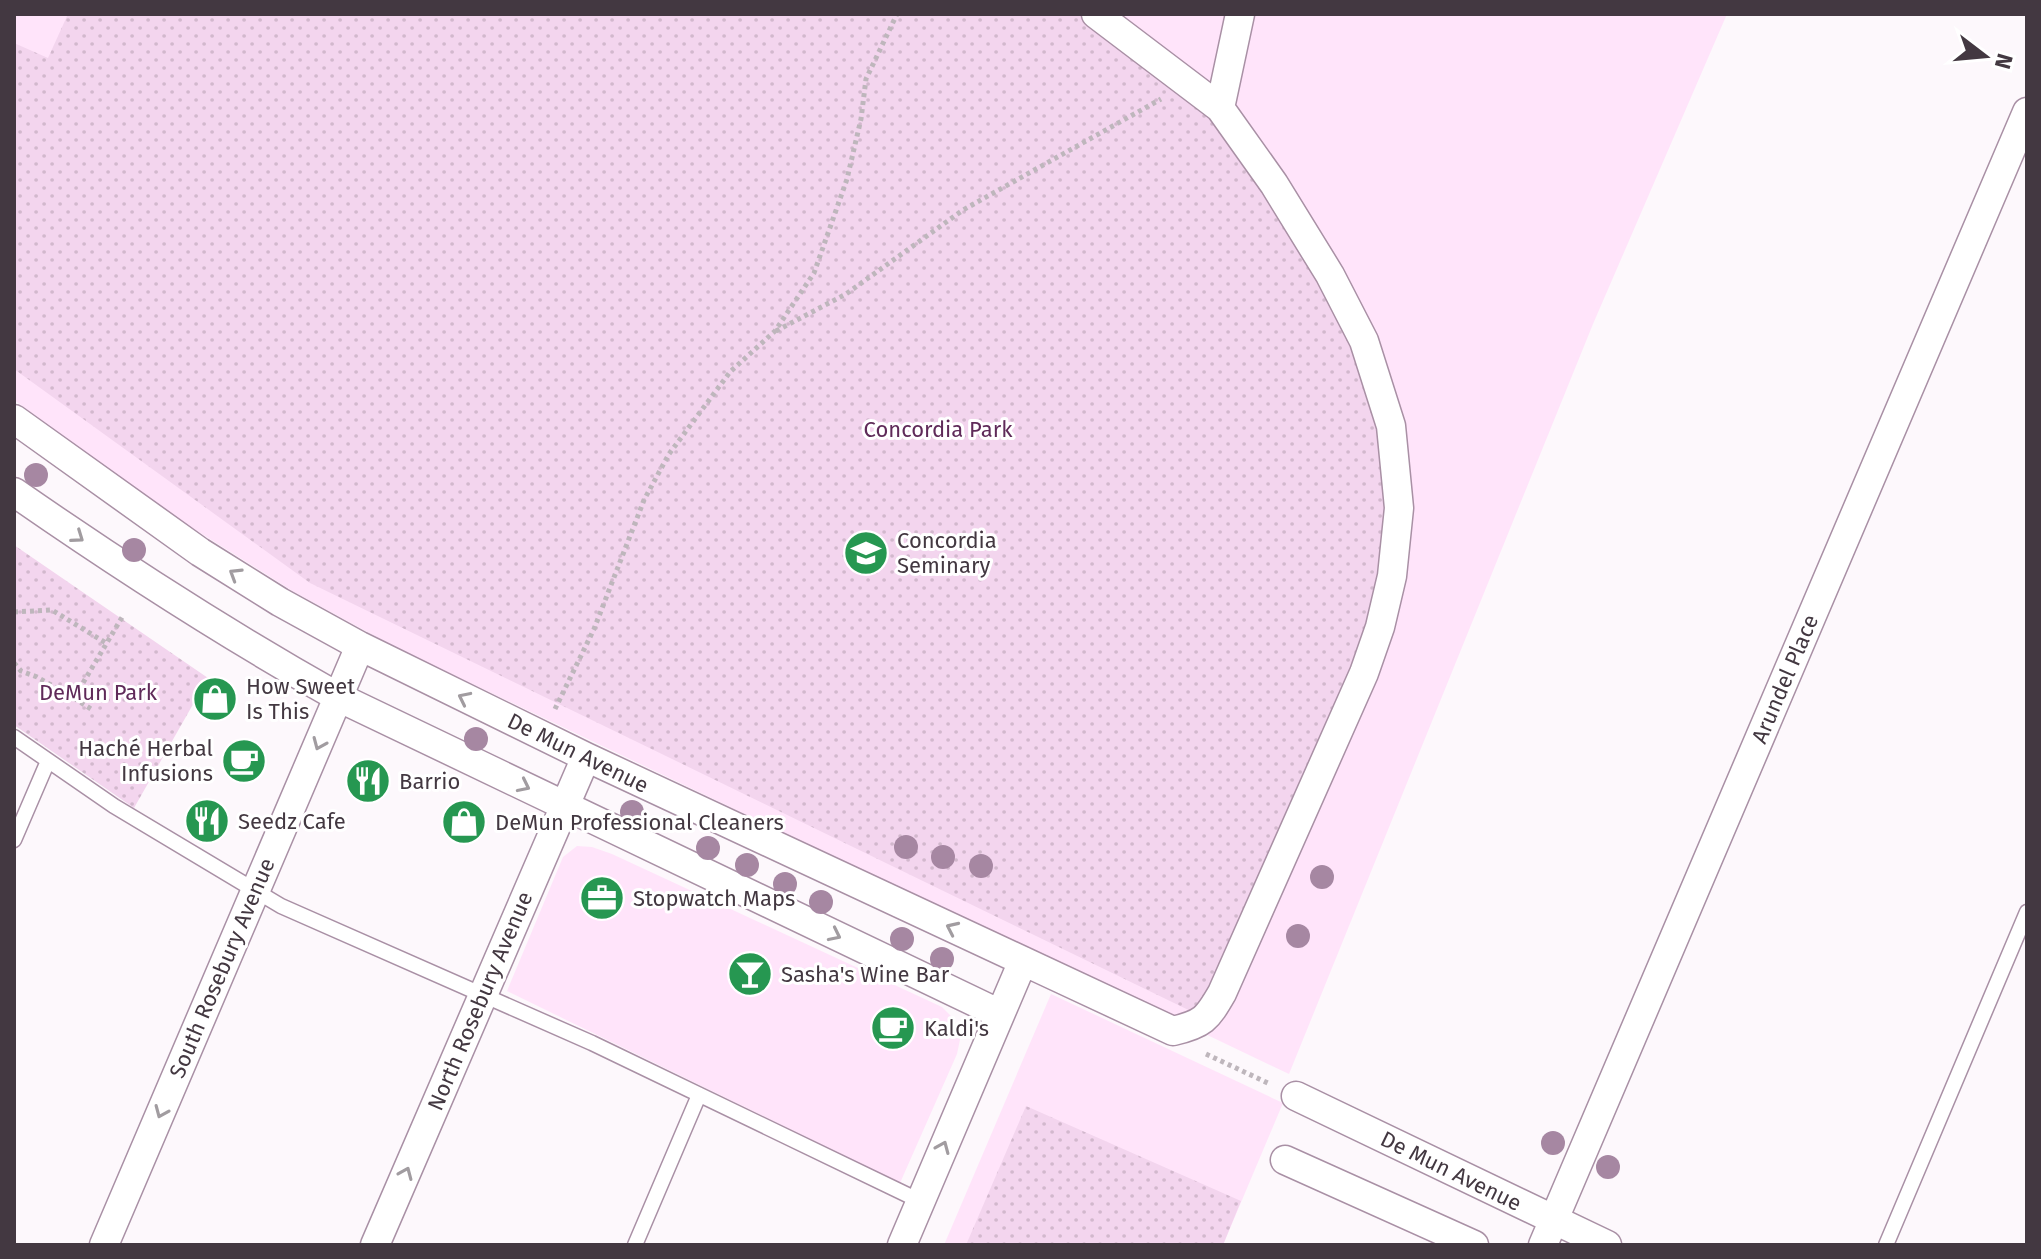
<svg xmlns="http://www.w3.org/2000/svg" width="2041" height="1259" font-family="'Fira Sans',sans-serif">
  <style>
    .built { fill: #ffe4fa }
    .park { fill: url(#park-dots) }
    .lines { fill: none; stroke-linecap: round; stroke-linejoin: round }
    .service-casing { stroke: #a990a5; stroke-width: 17 }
    .minor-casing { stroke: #a990a5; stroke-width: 31 }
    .path { stroke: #beb6bc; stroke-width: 5; stroke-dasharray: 4 4; stroke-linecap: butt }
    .service { stroke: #fff; stroke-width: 14 }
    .minor { stroke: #fff; stroke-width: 28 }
    .tree { fill: #a687a2 }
    .oneway { stroke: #a19ca0 }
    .labels { text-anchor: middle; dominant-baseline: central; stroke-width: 6; stroke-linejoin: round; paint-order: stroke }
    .park-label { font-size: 22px; fill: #5f2a59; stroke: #fff }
    .poi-label { font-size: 22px; fill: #433841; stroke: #fff; text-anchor: start }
    .street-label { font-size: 22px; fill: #433841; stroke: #fff }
  </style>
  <defs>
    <pattern id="park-dots" width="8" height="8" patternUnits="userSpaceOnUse" patternTransform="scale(2)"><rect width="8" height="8" fill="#f3d5ee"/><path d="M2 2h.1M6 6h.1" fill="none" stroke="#d2b8cd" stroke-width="1.8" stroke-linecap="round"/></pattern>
  </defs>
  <rect width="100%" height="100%" fill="#fdf8fc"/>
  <path class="built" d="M 14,14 L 1727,14 L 1593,324 L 1289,1074 L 393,646 L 294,592 L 170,514 L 14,400 Z
    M 577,846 L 592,847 L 612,854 L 942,1007 L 954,1019 L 961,1035 L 957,1054 L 900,1183 L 507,991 L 563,857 Z
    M 1051,994 L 1283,1103 L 1223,1245 L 944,1245 Z"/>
  <path class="park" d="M 68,14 L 1096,14 L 1188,85 L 1274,184 L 1391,426 L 1392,576 L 1207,1019 L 310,583 L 14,369 L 14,43 L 48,58 Z
    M 14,545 L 208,678 L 134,808 L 14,725 Z
    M 1026,1106 L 1241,1201 L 1223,1245 L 966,1245 Z"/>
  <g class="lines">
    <g class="service-casing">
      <path id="service" d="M 14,737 L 114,806 L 281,906 L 592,1043 L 920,1201
        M 14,840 L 48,761
        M 635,1245 L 699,1095
        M 1886,1245 L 2027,912"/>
    </g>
    <g class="minor-casing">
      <path id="minor" d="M 1220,108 L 1240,14
        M 14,419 L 200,552 L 280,602 L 360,646 L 586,757 L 1173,1031 C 1203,1024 1207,1019 1222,993 L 1364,673 L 1380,627 L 1392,576 L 1399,508 L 1391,426 L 1364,341 L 1330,275 L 1274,184 L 1220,108 L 1096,14
        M 14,492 C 119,565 226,634 338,697 L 1000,1014
        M 1296,1096 L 1607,1245
        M 1285,1160 L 1474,1245
        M 104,1245 L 360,646
        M 375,1245 L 586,757
        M 902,1245 L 1023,961
        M 1543,1245 L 2027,112"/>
    </g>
    <path class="path" d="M 776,331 L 846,294 L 963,210 L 1161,99
      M 14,612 L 52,610 L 106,643
      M 14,663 L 21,671 L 37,677 L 74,698 L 124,614
      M 74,698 L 94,711
      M 555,709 L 594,629 L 644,500 L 669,454 L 730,372 L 775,331 L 814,273 L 847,179 L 861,119 L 866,79 L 897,14
      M 1206,1054 L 1270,1084"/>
    <use href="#service" class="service"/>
    <use href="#minor" class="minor"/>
  </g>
  <g class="tree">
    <circle cx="36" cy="475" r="12"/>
    <circle cx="134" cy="550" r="12"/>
    <circle cx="476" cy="739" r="12"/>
    <circle cx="632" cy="812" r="12"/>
    <circle cx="906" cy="847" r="12"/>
    <circle cx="708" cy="848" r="12"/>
    <circle cx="943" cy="857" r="12"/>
    <circle cx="747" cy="865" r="12"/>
    <circle cx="981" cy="866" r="12"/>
    <circle cx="1322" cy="877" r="12"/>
    <circle cx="785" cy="884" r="12"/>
    <circle cx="821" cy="902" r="12"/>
    <circle cx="1298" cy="936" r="12"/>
    <circle cx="902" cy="939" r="12"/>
    <circle cx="942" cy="959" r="12"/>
    <circle cx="1553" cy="1143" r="12"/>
    <circle cx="1608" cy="1167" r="12"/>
  </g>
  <defs><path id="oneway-chevron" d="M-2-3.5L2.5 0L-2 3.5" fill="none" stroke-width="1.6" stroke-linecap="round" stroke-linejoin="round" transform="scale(2)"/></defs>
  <g class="oneway">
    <use href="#oneway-chevron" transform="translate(78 537) rotate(35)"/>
    <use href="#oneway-chevron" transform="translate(235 574) rotate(-148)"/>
    <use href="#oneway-chevron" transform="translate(464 698) rotate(-154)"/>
    <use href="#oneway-chevron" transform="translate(319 744) rotate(113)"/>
    <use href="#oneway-chevron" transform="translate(524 786) rotate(26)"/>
    <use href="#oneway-chevron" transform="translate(952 928) rotate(-155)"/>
    <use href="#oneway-chevron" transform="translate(835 935) rotate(26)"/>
    <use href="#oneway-chevron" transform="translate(161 1112) rotate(113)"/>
    <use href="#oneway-chevron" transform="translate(943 1147) rotate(-67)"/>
    <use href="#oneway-chevron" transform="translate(406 1173) rotate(-67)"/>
  </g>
  <defs>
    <g id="university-disc" transform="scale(2.3)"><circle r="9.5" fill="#269751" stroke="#fff"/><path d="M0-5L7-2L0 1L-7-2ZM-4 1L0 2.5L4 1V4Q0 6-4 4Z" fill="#fff"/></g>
    <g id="shop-disc" transform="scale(2.3)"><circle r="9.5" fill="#269751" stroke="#fff"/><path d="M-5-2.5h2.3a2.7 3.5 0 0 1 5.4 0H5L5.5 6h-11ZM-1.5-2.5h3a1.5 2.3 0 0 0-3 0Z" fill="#fff"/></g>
    <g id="cafe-disc" transform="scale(2.3)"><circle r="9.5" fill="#269751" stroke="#fff"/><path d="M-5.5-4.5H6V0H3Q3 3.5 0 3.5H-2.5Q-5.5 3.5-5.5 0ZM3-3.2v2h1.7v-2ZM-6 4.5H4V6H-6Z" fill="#fff"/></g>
    <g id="restaurant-disc" transform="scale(2.3)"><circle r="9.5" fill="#269751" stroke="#fff"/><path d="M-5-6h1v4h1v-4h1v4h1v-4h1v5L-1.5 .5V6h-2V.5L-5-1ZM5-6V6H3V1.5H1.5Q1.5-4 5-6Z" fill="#fff"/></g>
    <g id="office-disc" transform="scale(2.3)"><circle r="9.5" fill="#269751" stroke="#fff"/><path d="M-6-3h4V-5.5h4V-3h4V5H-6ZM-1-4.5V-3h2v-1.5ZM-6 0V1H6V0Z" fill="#fff"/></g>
    <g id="bar-disc" transform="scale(2.3)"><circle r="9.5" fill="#269751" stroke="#fff"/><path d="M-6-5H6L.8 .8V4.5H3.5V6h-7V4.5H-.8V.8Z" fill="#fff"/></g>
  </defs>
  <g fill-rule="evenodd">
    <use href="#university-disc" x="866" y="553"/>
    <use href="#shop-disc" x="215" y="699"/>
    <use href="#cafe-disc" x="244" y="761"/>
    <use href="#restaurant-disc" x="368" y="781"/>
    <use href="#restaurant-disc" x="207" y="821"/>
    <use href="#shop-disc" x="464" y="822"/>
    <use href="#office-disc" x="602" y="898"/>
    <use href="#bar-disc" x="750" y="974"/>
    <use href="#cafe-disc" x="893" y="1028"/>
  </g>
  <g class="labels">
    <g class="park-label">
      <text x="938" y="429">Concordia Park</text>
      <text x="98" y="692">DeMun Park</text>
    </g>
    <g class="poi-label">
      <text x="897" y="540">Concordia<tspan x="897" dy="25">Seminary</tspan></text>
      <text x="246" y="686">How Sweet<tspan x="246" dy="25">Is This</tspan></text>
      <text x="213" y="748" text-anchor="end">Haché Herbal<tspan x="213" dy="25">Infusions</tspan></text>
      <text x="399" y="781">Barrio</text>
      <text x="238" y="821">Seedz Cafe</text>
      <text x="495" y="822">DeMun Professional Cleaners</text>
      <text x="633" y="898">Stopwatch Maps</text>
      <text x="781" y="974">Sasha's Wine Bar</text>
      <text x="924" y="1028">Kaldi's</text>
    </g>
    <g class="street-label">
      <text transform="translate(1785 679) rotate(-67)">Arundel Place</text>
      <text transform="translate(578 753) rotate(26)">De Mun Avenue</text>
      <text transform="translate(222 968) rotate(-67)">South Rosebury Avenue</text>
      <text transform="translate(480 1001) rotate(-67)">North Rosebury Avenue</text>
      <text transform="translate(1451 1171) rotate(26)">De Mun Avenue</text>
    </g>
  </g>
  <rect width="2041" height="1259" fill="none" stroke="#433841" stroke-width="32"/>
  <g transform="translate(1985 56) rotate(106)" stroke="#ffffff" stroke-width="6" paint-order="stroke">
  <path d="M0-6L14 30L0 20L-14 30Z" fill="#433841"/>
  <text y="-12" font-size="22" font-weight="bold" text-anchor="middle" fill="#433841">N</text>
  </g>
</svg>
